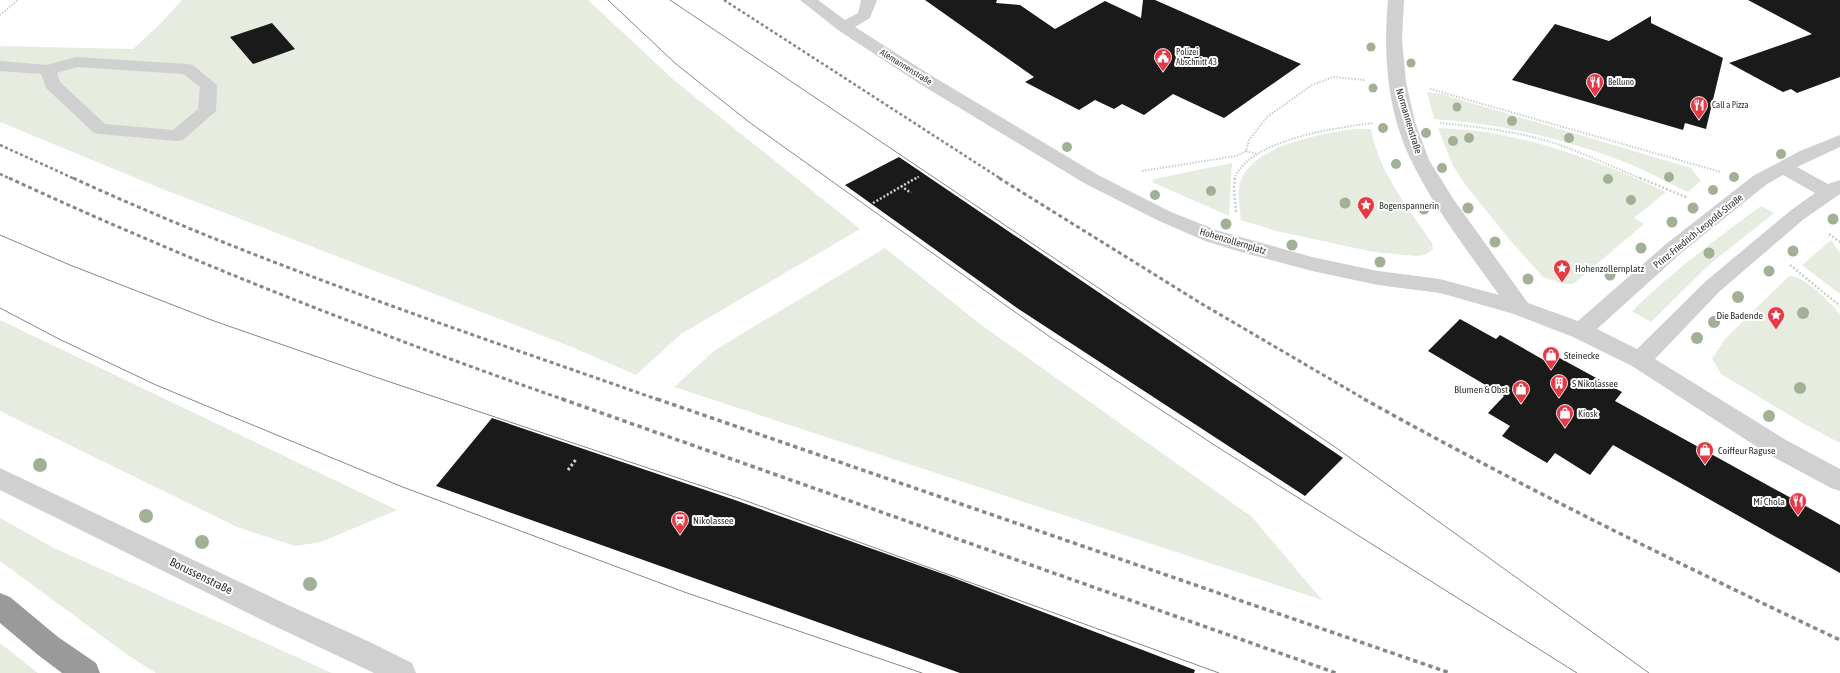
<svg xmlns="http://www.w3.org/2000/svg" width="1840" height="673" font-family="'Asap Condensed',sans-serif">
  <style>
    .green { fill: #e6ecdf }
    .building { fill: #1a1a1a }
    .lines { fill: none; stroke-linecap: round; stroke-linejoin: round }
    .path-far2 { stroke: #cdcdcd; stroke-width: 2; stroke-dasharray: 1.5 1.5; stroke-linecap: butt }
    .path-far1 { stroke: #cdcdcd; stroke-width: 2.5; stroke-dasharray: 2 2; stroke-linecap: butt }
    .path { stroke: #cdcdcd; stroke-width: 3; stroke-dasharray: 2.5 2.5; stroke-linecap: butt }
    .minor { fill: #d0d0d0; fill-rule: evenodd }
    .highway { fill: #9a9a9a; fill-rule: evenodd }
    .tram { stroke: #888; stroke-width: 1 }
    .rail-far2 { stroke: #888; stroke-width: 2.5; stroke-dasharray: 3 2.5; stroke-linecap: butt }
    .rail-far1 { stroke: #888; stroke-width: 3; stroke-dasharray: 4 3; stroke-linecap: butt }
    .rail { stroke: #888; stroke-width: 3.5; stroke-dasharray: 4.5 3.5; stroke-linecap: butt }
    .tree { fill: #a2b095 }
    .labels { text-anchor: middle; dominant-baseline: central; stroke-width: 4; stroke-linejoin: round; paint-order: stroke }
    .far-poi-label { font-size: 9px; fill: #333; stroke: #fff; text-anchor: start }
    .far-street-label { font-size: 9px; fill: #333; stroke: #fff }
    .street-label { font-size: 10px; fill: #333; stroke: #fff }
    .poi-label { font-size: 10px; fill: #333; stroke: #fff; text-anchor: start }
    .near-street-label { font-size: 12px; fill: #333; stroke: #fff }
  </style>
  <rect width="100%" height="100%" fill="#fff"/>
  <path class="green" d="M 182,0 L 588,0 L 675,81 L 860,229 L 681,334 L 636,375 L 572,347 L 160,188 L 0,122 L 0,46 L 133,49 L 159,25 Z
    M 1427,92 L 1441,94 L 1691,168 L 1701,181 L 1688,192 C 1668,183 1648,171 1627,163 C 1566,139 1499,123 1434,119 Z
    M 1438,128 C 1456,129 1474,130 1492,133 C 1553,144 1610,166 1666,192 L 1634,218 L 1644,224 L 1578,280 L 1573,284 L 1563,284 L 1543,277 L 1509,239 L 1467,187 L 1453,166 Z
    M 1354,129 L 1371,129 C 1379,173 1408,207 1432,243 L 1433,249 L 1425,255 L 1416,256 L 1374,252 L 1276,231 L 1241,220 C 1240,208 1237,194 1240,183 C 1251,145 1321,134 1354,129 Z
    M 1232,163 L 1229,216 L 1152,182 L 1154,179 Z
    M 1761,206 L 1774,213 L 1710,264 L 1651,322 L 1632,311 C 1672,272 1716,239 1761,206 Z
    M 1831,240 L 1840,253 L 1840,294 L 1802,265 Z
    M 885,248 L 980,324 L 1252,517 L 1322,600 L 674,387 L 715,350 Z
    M 1789,276 C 1806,276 1829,302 1840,314 L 1840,443 L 1806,425 L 1721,374 L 1712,358 L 1726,338 Z
    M 0,320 L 397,510 L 321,542 L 295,546 L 237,527 L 0,411 Z
    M 0,518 L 54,548 L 332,673 L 156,673 L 129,656 L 0,561 Z
    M 0,643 L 38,673 L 0,673 Z"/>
  <path class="building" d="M 925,0 L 997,0 L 996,3 L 1020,5 L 1055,29 L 1105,1 L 1141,18 L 1143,0 L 1155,0 L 1301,64 L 1224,118 L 1173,94 L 1144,115 L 1122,104 L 1114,109 L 1095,100 L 1079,110 L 1025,82 L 1034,77 Z
    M 1748,0 L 1840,0 L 1840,77 L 1797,93 L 1791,89 L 1783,92 L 1729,63 L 1812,34 Z
    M 1651,16 L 1651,23 L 1723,58 L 1706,129 L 1685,123 L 1683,130 L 1512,80 L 1555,24 L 1609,41 Z
    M 272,23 L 295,49 L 253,64 L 230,37 Z
    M 899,157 L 1343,458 L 1305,496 L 1017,308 L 845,185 Z
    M 1460,319 L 1496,339 L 1500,335 L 1549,363 L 1556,356 L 1622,392 L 1615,401 L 1840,525 L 1840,573 L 1613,445 L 1590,475 L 1555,453 L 1547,463 L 1502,436 L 1510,426 L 1488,413 L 1504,396 L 1428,351 Z
    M 492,418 L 732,499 L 946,575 L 1195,670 L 1194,673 L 960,673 L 436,486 Z"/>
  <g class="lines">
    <path class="path-far2" d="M 0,15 L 18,0
      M 1430,89 L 1721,172
      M 1440,123 C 1480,127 1522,132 1560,145 C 1588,155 1615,168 1642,179
      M 1246,151 L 1257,154
      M 1142,171 L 1236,156 L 1246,151 L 1249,140 L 1267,117 L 1312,85 L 1333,77 L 1365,80
      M 915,179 L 920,176
      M 1234,179 C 1250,139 1336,128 1373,123"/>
    <path class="path-far1" d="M 1235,178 L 1234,189 L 1236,213
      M 1640,178 L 1688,198
      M 901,186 L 911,193
      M 873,203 L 916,178
      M 1829,234 L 1840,242
      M 1790,265 L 1840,306"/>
    <path class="path" d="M 568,470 L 577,458"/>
    <path class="minor" d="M 800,0 L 818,0 L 845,20 L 858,13 L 861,0 L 877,0 L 870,18 L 855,27 L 932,76 L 1098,175 L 1171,212 L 1219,231 L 1312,257 L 1378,271 L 1440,279 L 1499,295 C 1470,254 1432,205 1411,160 C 1387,111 1383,54 1388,0 L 1404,0 L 1402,40 L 1406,82 L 1415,122 L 1429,160 L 1454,200 L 1528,303 L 1578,321 L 1666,244 L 1753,176 L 1800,151 L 1840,135 L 1840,147 L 1797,167 L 1828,184 L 1840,180 L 1840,194 L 1804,219 L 1720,291 L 1655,359 L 1786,440 L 1840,469 L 1840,491 L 1831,488 L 1768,454 L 1632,366 L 1573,337 L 1514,314 L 1440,293 L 1378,285 L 1312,271 L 1241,252 L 1205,241 L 1157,220 L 1084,183 L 920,84 L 838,30 ZM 1783,175 L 1815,193 L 1790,211 L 1706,281 L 1637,349 L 1597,329 L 1680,254 L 1767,184 Z
      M 76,57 L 187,64 L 193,65 L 217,85 L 216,111 L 183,140 L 177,141 L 100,134 L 94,133 L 46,88 L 41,74 L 0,71 L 0,61 L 47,65 ZM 77,67 L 183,74 L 200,87 L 198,109 L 173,130 L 105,124 L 60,82 L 57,73 Z
      M 0,468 L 288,605 L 370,642 L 412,663 L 416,673 L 374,673 L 268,623 L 0,490 Z"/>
    <path class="highway" d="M 0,593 L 10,597 L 58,637 L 96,663 L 100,673 L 62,673 L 38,655 L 0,623 Z"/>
    <path class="tram" d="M 608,0 L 676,64 L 749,122 L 1050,337 L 1219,448 L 1577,673
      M 670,0 L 1335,447 L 1649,673
      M 0,235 L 70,265 L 214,321 L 384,380 L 738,498 L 1219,673
      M 0,308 L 59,339 L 156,385 L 400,486 L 687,593 L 922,673"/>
    <path class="rail-far2" d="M 724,0 L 1001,179
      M 0,145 L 75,179
      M 0,174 L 11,179"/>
    <path class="rail-far1" d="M 9,178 C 191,262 376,334 565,400
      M 73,178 C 263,265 463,331 659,400
      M 999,178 L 1202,304 L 1366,400"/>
    <path class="rail" d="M 562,399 L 1336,673
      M 657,399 L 1450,673
      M 1364,399 C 1520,486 1679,564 1840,640"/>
  </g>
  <g class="tree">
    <circle cx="1371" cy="47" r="4.5"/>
    <circle cx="1411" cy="63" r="4.5"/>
    <circle cx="1373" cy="88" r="4.5"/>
    <circle cx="1457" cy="107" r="4.5"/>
    <circle cx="1512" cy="121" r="5"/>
    <circle cx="1383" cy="128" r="5"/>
    <circle cx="1426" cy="133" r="5"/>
    <circle cx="1469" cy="138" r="5"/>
    <circle cx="1569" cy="138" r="5"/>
    <circle cx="1453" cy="141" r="5"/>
    <circle cx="1067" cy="147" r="5"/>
    <circle cx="1781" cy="154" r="5"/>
    <circle cx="1396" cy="164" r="5"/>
    <circle cx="1442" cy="168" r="5"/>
    <circle cx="1669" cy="177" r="5"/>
    <circle cx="1734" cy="177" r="5"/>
    <circle cx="1608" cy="179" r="5"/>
    <circle cx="1713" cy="190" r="5"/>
    <circle cx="1211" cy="191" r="5"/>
    <circle cx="1155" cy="195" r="5"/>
    <circle cx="1631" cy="200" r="5"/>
    <circle cx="1345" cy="203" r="5.5"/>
    <circle cx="1468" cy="208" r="5.5"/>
    <circle cx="1693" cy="208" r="5.5"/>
    <circle cx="1424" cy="209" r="5.5"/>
    <circle cx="1833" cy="219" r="5.5"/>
    <circle cx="1672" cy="222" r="5.5"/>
    <circle cx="1226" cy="224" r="5.5"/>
    <circle cx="1495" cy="242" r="5.5"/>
    <circle cx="1292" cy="245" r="5.5"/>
    <circle cx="1641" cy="248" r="5.5"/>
    <circle cx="1793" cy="251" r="5.5"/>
    <circle cx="1709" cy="253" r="5.5"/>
    <circle cx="1380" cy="262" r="5.5"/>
    <circle cx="1769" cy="271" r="5.5"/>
    <circle cx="1610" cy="275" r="5.5"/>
    <circle cx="1528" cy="279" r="5.5"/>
    <circle cx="1738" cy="297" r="6"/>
    <circle cx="1803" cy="313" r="6"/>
    <circle cx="1714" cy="322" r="6"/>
    <circle cx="1697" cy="338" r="6"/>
    <circle cx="1800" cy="388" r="6"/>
    <circle cx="1769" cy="416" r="6"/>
    <circle cx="40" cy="465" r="7"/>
    <circle cx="146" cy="516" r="7"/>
    <circle cx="202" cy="542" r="7"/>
    <circle cx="310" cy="584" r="7"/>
  </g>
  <defs>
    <g id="civic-pin" transform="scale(0.9)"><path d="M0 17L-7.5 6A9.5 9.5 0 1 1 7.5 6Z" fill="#e63946" stroke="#fff"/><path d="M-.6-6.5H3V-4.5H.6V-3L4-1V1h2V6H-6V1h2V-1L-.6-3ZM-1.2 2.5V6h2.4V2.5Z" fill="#fff"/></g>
    <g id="restaurant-pin" transform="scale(0.9)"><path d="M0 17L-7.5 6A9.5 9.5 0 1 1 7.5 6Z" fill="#e63946" stroke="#fff"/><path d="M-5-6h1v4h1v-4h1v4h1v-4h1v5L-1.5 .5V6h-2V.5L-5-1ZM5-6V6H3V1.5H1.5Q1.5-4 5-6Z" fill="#fff"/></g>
    <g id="sight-pin" transform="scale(0.9)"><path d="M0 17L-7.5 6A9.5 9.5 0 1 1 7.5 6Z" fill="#e63946" stroke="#fff"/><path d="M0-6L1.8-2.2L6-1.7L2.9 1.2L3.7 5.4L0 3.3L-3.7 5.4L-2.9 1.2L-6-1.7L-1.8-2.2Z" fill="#fff"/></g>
    <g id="shop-pin" transform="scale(0.9)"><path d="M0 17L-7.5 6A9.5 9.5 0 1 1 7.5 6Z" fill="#e63946" stroke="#fff"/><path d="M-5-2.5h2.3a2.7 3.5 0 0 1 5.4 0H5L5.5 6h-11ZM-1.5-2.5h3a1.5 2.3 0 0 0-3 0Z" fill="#fff"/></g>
    <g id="building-pin" transform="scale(0.9)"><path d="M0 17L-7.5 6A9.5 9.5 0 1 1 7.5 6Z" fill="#e63946" stroke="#fff"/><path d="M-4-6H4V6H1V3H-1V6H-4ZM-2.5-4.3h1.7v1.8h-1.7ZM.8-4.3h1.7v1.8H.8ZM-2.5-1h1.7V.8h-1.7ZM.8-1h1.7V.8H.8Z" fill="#fff"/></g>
    <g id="station-pin" transform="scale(0.9)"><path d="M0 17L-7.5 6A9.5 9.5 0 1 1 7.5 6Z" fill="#e63946" stroke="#fff"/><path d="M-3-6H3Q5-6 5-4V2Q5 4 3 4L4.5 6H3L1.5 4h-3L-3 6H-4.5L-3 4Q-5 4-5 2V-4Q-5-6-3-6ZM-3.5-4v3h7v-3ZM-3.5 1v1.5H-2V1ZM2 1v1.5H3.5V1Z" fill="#fff"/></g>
  </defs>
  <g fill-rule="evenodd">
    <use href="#civic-pin" x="1163" y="57"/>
    <use href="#restaurant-pin" x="1595" y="82"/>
    <use href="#restaurant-pin" x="1699" y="105"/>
    <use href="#sight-pin" x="1366" y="205"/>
    <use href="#sight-pin" x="1562" y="268"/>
    <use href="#sight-pin" x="1776" y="315"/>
    <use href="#shop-pin" x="1551" y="355"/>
    <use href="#building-pin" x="1559" y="383"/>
    <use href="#shop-pin" x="1521" y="389"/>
    <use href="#shop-pin" x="1565" y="413"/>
    <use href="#shop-pin" x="1705" y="450"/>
    <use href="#restaurant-pin" x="1798" y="501"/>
    <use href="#station-pin" x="680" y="520"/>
  </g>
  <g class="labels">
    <g class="far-poi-label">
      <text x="1176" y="52">Polizei<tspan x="1176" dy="10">Abschnitt 43</tspan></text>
      <text x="1608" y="82">Belluno</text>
      <text x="1712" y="105">Call a Pizza</text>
    </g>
    <g class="far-street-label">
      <text transform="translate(906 67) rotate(32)">Alemannenstraße</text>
    </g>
    <g class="street-label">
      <text transform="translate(1409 121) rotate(73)">Normannenstraße</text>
      <text transform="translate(1698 231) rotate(-39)">Prinz-Friedrich-Leopold-Straße</text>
      <text transform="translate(1233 241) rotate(17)">Hohenzollernplatz</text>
    </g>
    <g class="poi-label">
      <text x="1379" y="205">Bogenspannerin</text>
      <text x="1575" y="268">Hohenzollernplatz</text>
      <text x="1763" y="315" text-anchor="end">Die Badende</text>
      <text x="1564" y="355">Steinecke</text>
      <text x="1572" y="383">S Nikolassee</text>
      <text x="1508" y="389" text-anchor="end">Blumen &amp; Obst</text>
      <text x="1578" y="413">Kiosk</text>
      <text x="1718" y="450">Coiffeur Raguse</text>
      <text x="1785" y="501" text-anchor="end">Mi Chola</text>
      <text x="693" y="520">Nikolassee</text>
    </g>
    <g class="near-street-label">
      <text transform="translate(201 576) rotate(26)">Borussenstraße</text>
    </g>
  </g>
</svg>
